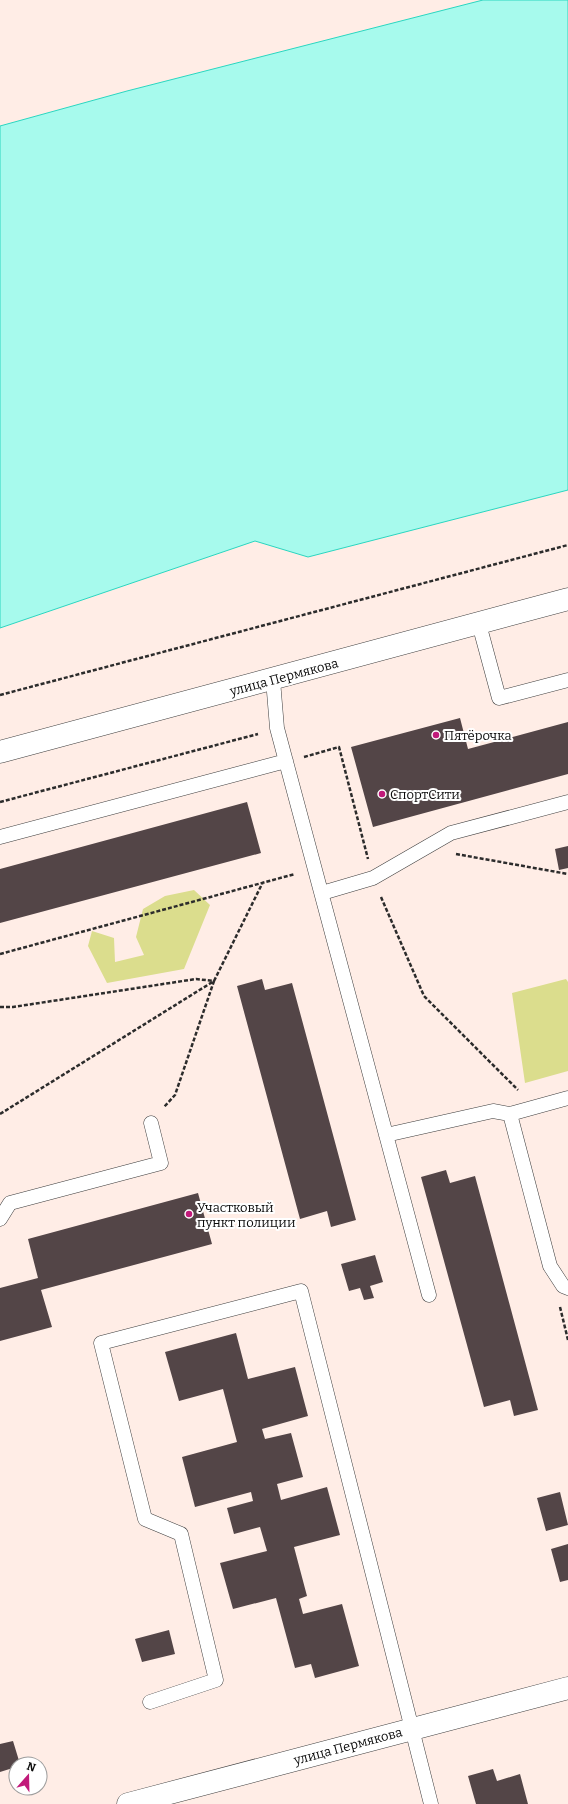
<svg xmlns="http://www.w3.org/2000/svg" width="568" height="1804" font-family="Bitter,serif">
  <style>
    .forest { fill: #dbdd8d }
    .water { fill: #a7faed; stroke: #2ad6c0 }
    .building { fill: #534547 }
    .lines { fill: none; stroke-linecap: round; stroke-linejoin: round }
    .lane-casing { stroke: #3d3d3d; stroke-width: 15 }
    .street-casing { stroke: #3d3d3d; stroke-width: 23 }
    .path { stroke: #2c2c2c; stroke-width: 2.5; stroke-dasharray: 4 2; stroke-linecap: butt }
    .lane { stroke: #fff; stroke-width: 14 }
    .street { stroke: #fff; stroke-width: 22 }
    .poi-dot { fill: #c11a7a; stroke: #fff; stroke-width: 1.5 }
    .labels { text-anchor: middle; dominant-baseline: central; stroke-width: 4; stroke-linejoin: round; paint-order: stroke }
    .street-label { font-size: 13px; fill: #0a0a0a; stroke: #fff }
    .poi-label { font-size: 13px; fill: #0a0a0a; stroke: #fff; text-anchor: start }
  </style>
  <rect width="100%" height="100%" fill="#ffede6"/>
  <path class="forest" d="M 194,890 L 210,905 L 184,969 L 107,983 L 88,946 L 92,931 L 114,938 L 115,962 L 144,955 L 136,937 L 143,909 L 165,896 Z
    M 566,979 L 568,982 L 568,1071 L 525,1083 L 512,993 Z"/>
  <path class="water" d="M 483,0 L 568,0 L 568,490 L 308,557 L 255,541 L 0,628 L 0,126 L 127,91 Z"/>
  <path class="building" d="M 460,718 L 468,749 L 568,722 L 568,774 L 373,827 L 351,747 Z
    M 247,802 L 261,853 L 0,923 L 0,869 Z
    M 568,846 L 568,868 L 559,870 L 555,849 Z
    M 262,979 L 265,990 L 292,983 L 356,1220 L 331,1227 L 327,1211 L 300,1219 L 237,986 Z
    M 446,1170 L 450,1183 L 475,1176 L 538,1410 L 514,1416 L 510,1400 L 484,1407 L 421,1177 Z
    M 198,1193 L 212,1244 L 41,1290 L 52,1327 L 0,1341 L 0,1288 L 38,1278 L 28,1239 Z
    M 375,1255 L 383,1282 L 370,1286 L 374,1298 L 364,1300 L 360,1288 L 349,1291 L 341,1264 Z
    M 236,1333 L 248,1379 L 295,1367 L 308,1416 L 262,1429 L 265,1439 L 291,1433 L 303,1477 L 277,1484 L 281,1500 L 327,1487 L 340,1535 L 294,1547 L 307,1596 L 299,1599 L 303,1614 L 342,1604 L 359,1666 L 315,1678 L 311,1664 L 295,1668 L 276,1598 L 233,1609 L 220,1563 L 267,1551 L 260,1527 L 234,1534 L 227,1508 L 253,1501 L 251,1492 L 195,1507 L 182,1457 L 237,1442 L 223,1389 L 179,1401 L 165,1352 Z
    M 560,1492 L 568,1525 L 546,1531 L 537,1498 Z
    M 568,1544 L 568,1580 L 560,1582 L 551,1549 Z
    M 169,1630 L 175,1654 L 142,1662 L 135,1639 Z
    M 13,1741 L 20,1764 L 16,1764 L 16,1767 L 0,1772 L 0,1744 Z
    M 493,1769 L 497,1781 L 520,1774 L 528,1804 L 476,1804 L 468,1776 Z"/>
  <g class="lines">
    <g class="lane-casing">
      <path id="lane" d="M 479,624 L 499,698 L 568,680
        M 273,680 L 277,728 L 429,1295
        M 0,837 L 286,761
        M 322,893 L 373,878 L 451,833 L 568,802
        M 510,1114 L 550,1266 L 563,1286 L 568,1288
        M 386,1135 L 493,1111 L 510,1114 L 568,1098
        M 0,1219 L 10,1203 L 161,1163 L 151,1123
        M 150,1702 L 216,1680 L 181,1534 L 145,1519 L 101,1343 L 301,1291 L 431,1804"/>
    </g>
    <g class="street-casing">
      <path id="street" d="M 0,752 L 568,599
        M 128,1804 L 568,1688"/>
    </g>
    <path class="path" d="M 0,695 L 568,545
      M 304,757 L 339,747 L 368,859
      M 0,802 L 258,734
      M 456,854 L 568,874
      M 381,897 L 424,996 L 518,1090
      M 0,954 L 295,874
      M 0,1007 L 13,1007 L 196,979 L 214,981 L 175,1095 L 164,1107
      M 0,1114 L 214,981 L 263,882
      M 560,1307 L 568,1340"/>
    <use href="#lane" class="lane"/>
    <use href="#street" class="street"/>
  </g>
  <g class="poi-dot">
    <circle cx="436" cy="735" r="4"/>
    <circle cx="382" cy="794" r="4"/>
    <circle cx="189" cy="1214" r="4"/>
  </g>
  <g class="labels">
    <g class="street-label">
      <text transform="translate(284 677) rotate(-15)">улица Пермякова</text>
      <text transform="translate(348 1746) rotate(-15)">улица Пермякова</text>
    </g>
    <g class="poi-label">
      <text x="444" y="735">Пятёрочка</text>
      <text x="390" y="794">СпортСити</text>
      <text x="197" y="1207">Участковый<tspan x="197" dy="15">пункт полиции</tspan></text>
    </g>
  </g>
  <g transform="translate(28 1776) rotate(20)"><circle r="19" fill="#ffffff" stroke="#9d9d9d"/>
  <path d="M0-3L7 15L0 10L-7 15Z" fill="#c11a7a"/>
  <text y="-6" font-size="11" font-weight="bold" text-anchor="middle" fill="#0a0a0a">N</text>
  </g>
</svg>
